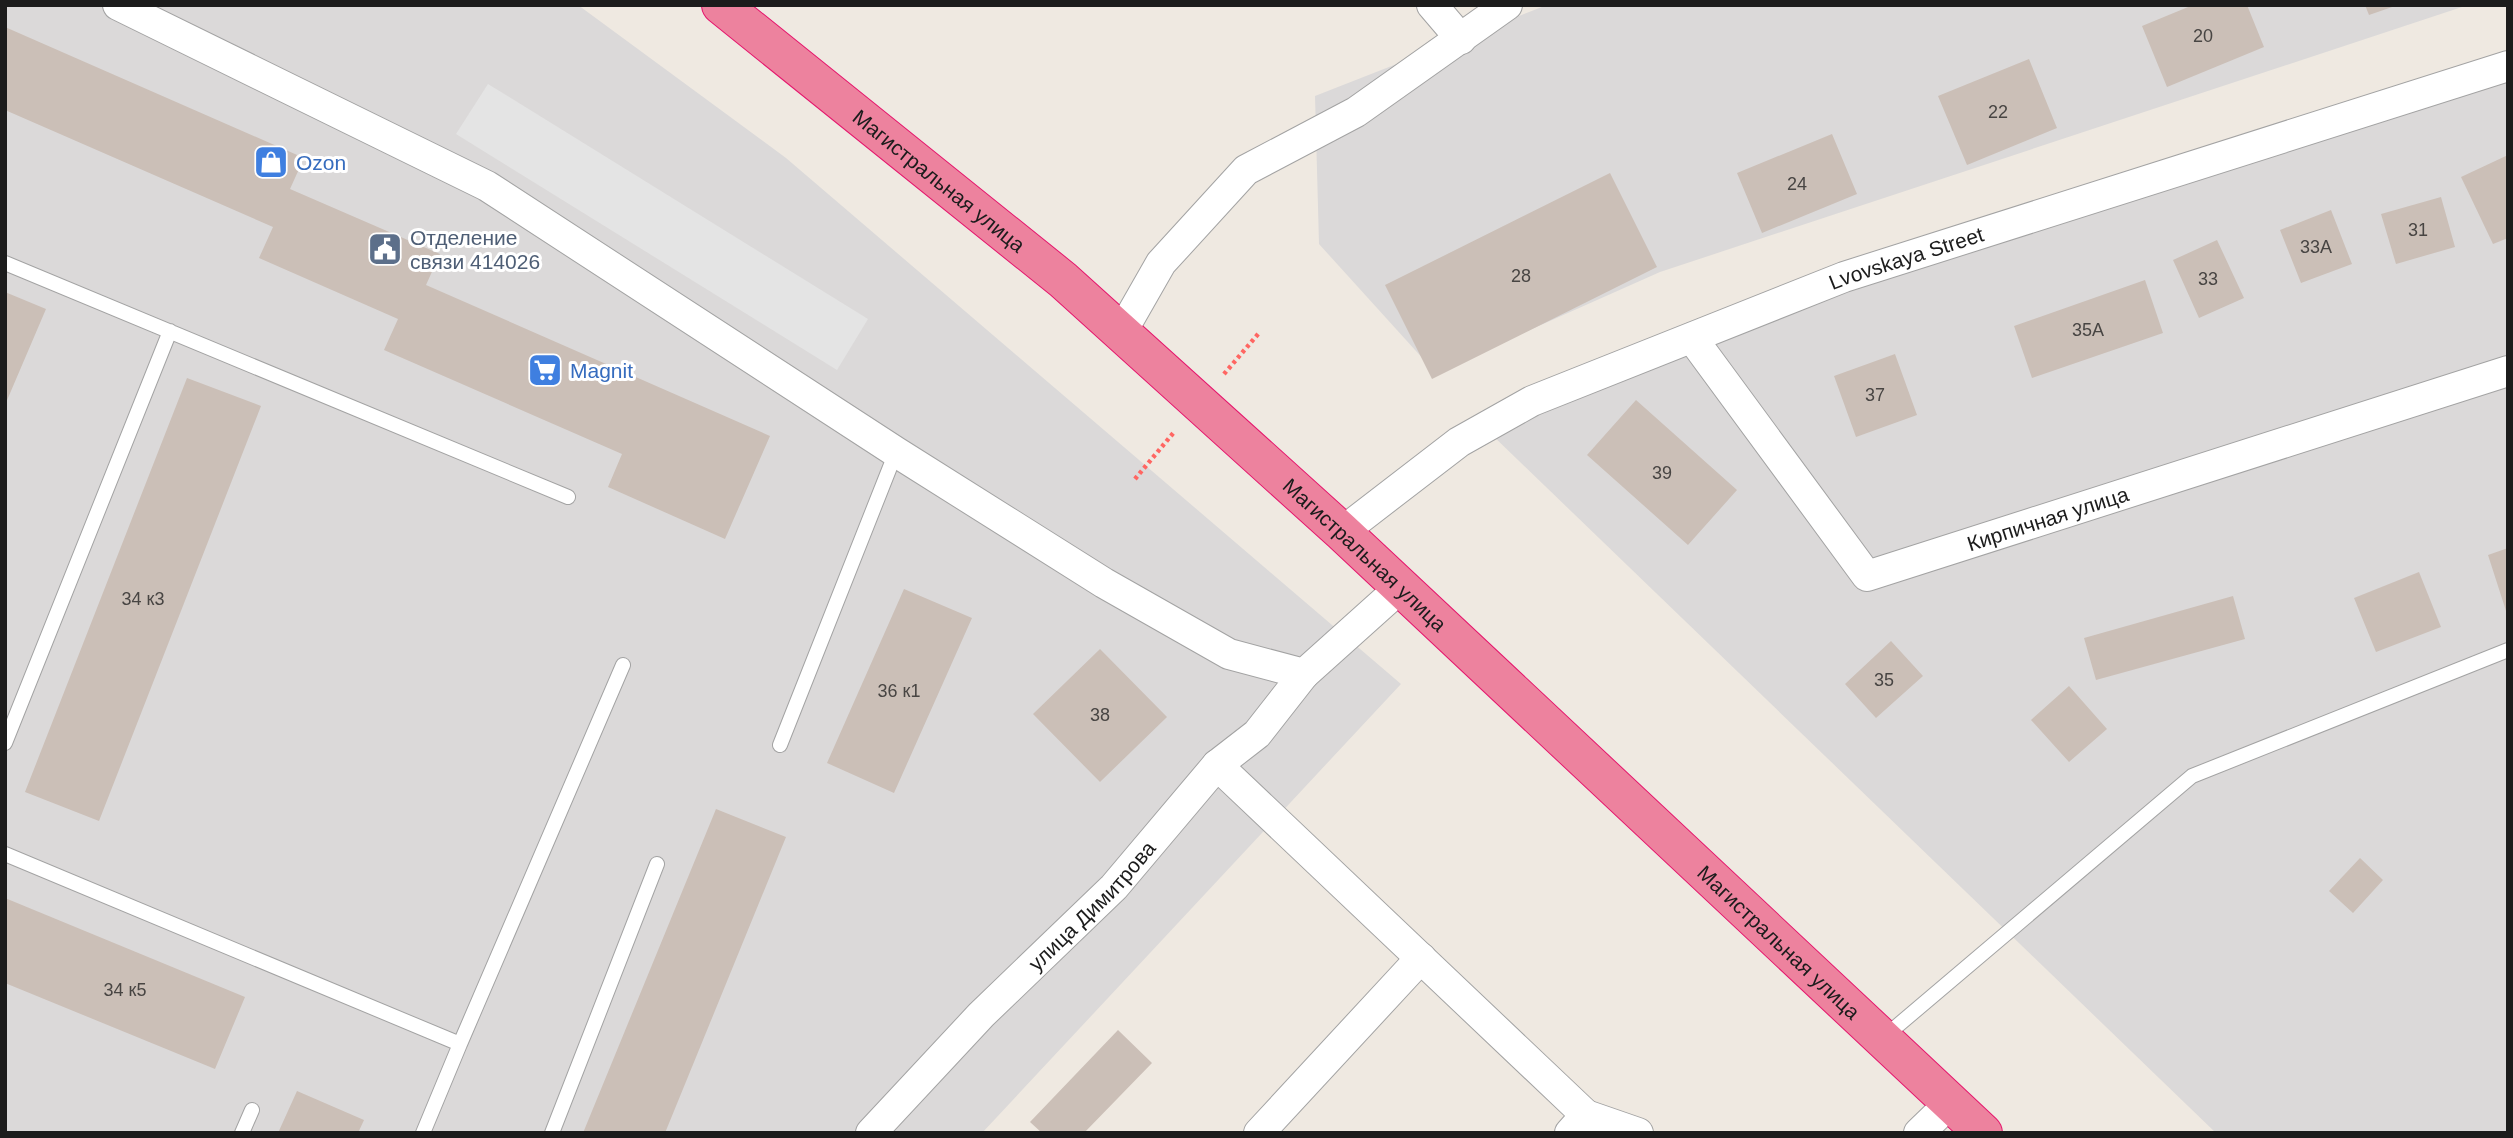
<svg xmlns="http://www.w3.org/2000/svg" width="2513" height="1138" font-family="Arial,sans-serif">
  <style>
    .residential { fill: #dbd9d9 }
    .parking { fill: #e4e4e4 }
    .building { fill: #cbbfb7 }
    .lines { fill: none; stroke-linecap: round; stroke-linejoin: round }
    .lane-casing { stroke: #a3a3a3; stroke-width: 16 }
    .street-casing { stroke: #a3a3a3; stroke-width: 32 }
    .highway-casing { stroke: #e5166d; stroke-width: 40 }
    .path { stroke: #ff6662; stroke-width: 4.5; stroke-dasharray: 3.5 3.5; stroke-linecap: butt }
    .lane { stroke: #fff; stroke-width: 14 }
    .street { stroke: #fff; stroke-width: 30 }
    .highway { stroke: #ed829e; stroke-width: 38 }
    .labels { text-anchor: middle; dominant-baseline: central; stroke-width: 6; stroke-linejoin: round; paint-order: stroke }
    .number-label { font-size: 18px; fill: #484543 }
    .shop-label { font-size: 21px; fill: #366cbe; stroke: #fff; text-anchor: start }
    .street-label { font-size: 21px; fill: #1c1c1c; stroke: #fff }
    .service-label { font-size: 21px; fill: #4e5e75; stroke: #fff; text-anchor: start }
  </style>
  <rect width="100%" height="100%" fill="#efe9e1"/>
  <path class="residential" d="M 5,5 L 578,5 L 786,158 L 1401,684 L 982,1133 L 5,1133 Z
    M 1547,5 L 2468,5 L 1660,272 L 1435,372 L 1319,244 L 1315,96 Z
    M 2508,58 L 2508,1133 L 2216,1133 L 1489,432 L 1707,335 Z"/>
  <path class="parking" d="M 488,84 L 868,319 L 837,370 L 456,134 Z"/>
  <path class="building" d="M 2193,5 L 2247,5 L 2264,47 L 2167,87 L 2142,26 Z
    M 2365,5 L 2395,5 L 2395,6 L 2369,15 Z
    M 5,27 L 304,158 L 290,189 L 440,254 L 426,285 L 770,436 L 725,539 L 608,487 L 622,454 L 384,350 L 398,319 L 259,258 L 273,227 L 5,110 Z
    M 2029,59 L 2057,128 L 1967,165 L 1938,96 Z
    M 1832,134 L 1857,194 L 1762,233 L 1737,173 Z
    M 2508,155 L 2508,238 L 2493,244 L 2461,177 Z
    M 1610,173 L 1657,267 L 1432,379 L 1385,285 Z
    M 2441,197 L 2455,247 L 2396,264 L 2381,214 Z
    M 2331,210 L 2352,264 L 2301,283 L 2280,230 Z
    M 2217,240 L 2244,298 L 2199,318 L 2173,260 Z
    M 2145,280 L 2163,333 L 2032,378 L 2014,326 Z
    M 5,292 L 46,309 L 5,405 Z
    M 1895,354 L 1917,415 L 1856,437 L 1834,376 Z
    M 187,378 L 261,406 L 99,821 L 25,792 Z
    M 1636,400 L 1737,490 L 1688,545 L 1587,455 Z
    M 2508,548 L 2508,614 L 2507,614 L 2488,555 Z
    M 2419,572 L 2441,627 L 2376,652 L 2354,598 Z
    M 904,589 L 972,618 L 894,793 L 827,763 Z
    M 2233,596 L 2245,639 L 2096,680 L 2084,638 Z
    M 1891,641 L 1923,676 L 1876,718 L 1845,684 Z
    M 1100,649 L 1167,717 L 1100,782 L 1033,714 Z
    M 2069,686 L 2107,729 L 2069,762 L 2031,720 Z
    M 716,809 L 786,837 L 665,1133 L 583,1133 Z
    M 2360,858 L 2383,880 L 2353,913 L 2329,891 Z
    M 5,898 L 245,997 L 215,1069 L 5,983 Z
    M 1118,1030 L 1152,1063 L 1084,1133 L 1042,1133 L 1030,1122 Z
    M 297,1091 L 364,1120 L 358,1133 L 278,1133 Z"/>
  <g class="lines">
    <g class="lane-casing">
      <path id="lane" d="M 5,263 L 568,497
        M 5,743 L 170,331
        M 780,745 L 896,452
        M 5,854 L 460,1044 L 423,1133
        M 1883,1038 L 2192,776 L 2508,650
        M 460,1044 L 623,665
        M 242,1133 L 252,1110
        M 552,1133 L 657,864"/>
    </g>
    <g class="street-casing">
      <g id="street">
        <path d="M 118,5 L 487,186 L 896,452 L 1104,583 L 1229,654 L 1304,674 L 1401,587"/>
        <path d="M 1432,5 L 1461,39"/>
        <path d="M 1121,333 L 1161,263 L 1246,170 L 1356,112 L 1507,5"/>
        <path id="s1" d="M 1692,338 L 1867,576 L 2508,371"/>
        <path id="s2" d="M 1342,532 L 1459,442 L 1532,401 L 1844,277 L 2508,66"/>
        <path d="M 1217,765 L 1586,1115 L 1570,1133"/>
        <path d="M 1586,1115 L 1638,1133"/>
        <path id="s3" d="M 871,1133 L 981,1015 L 1114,887 L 1217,765 L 1257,734 L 1304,674"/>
        <path d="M 1259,1133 L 1421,958"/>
        <path d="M 1919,1133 L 1950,1103"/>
      </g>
    </g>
    <g class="highway-casing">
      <g id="highway">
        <path id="s4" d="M 721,5 L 1063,280 L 1342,532 L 1983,1133"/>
      </g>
    </g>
    <path class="path" d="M 1224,374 L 1259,333
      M 1135,479 L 1175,431"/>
    <use href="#lane" class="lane"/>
    <use href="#street" class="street"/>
    <use href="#highway" class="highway"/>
  </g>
  <defs>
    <g id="shop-square" transform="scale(1.75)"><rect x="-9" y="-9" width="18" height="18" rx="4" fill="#3f7fe0" stroke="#fff"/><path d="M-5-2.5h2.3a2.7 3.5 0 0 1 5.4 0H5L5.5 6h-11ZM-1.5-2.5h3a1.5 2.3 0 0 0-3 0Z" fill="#fff"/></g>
    <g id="civic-square" transform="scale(1.75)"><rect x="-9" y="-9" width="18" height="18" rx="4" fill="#5c6f8a" stroke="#fff"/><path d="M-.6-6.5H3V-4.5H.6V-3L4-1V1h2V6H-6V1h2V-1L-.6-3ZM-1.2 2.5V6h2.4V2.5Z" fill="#fff"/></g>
    <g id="supermarket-square" transform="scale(1.75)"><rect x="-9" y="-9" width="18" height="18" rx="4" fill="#3f7fe0" stroke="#fff"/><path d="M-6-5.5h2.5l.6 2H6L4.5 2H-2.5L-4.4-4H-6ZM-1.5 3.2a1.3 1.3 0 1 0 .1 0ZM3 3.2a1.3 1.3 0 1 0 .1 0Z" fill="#fff"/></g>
  </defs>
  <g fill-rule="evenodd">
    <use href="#shop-square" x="271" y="162"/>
    <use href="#civic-square" x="385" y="249"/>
    <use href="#supermarket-square" x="545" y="370"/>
  </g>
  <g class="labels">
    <g class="number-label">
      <text x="2203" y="36">20</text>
      <text x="1998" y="112">22</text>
      <text x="1797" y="184">24</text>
      <text x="2418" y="230">31</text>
      <text x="2316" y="247">33А</text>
      <text x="1521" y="276">28</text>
      <text x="2208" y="279">33</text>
      <text x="2088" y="330">35А</text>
      <text x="1875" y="395">37</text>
      <text x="1662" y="473">39</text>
      <text x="143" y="599">34 к3</text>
      <text x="1884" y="680">35</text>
      <text x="899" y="691">36 к1</text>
      <text x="1100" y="715">38</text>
      <text x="125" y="990">34 к5</text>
    </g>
    <g class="shop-label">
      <text x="296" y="162">Ozon</text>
      <text x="570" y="370">Magnit</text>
    </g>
    <g class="street-label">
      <text stroke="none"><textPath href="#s4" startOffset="280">Магистральная улица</textPath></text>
      <text stroke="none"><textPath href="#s2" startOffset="632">Lvovskaya Street</textPath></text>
      <text stroke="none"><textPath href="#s1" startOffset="485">Кирпичная улица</textPath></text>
      <text stroke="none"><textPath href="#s4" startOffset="847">Магистральная улица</textPath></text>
      <text stroke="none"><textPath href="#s3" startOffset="317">улица Димитрова</textPath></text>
      <text stroke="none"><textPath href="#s4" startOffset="1414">Магистральная улица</textPath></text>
    </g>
    <g class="service-label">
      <text x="410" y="237">Отделение<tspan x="410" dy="24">связи 414026</tspan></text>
    </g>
  </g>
  <rect width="2513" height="1138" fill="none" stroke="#1c1c1c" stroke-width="14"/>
</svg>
